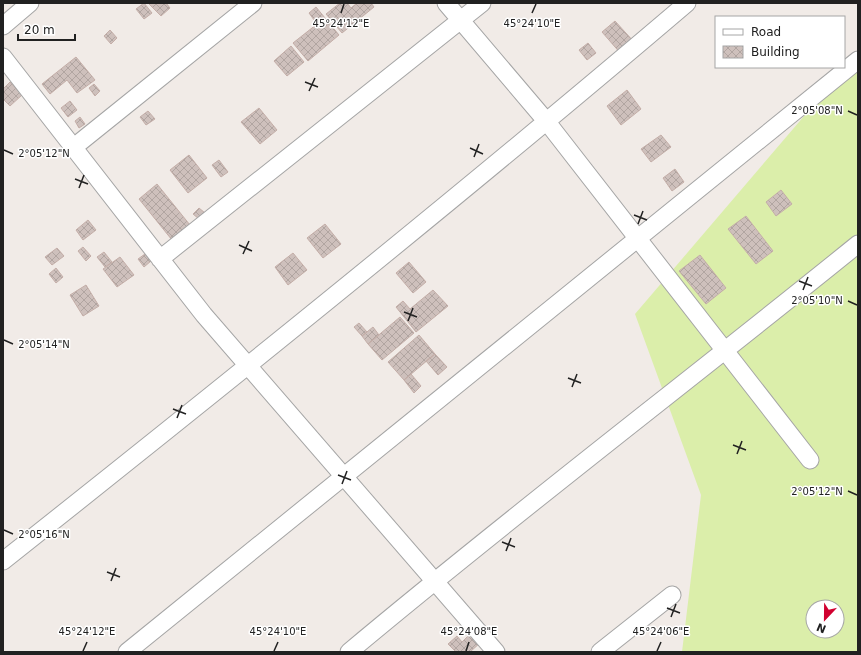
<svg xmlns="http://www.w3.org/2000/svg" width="861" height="655" font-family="'DejaVu Sans',sans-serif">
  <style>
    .grass { fill: #dbeeaa; fill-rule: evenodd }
    .building { fill: url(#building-cross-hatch); stroke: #c4aea8 }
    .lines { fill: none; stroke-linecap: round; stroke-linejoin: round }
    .street-casing { stroke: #a5a5a5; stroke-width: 19 }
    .street { stroke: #fff; stroke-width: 17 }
    .ticks { fill: none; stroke: #212121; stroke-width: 1.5 }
    .ticks-label { font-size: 10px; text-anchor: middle; fill: #212121; stroke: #fff; stroke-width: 3; stroke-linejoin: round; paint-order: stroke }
  </style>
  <defs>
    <pattern id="building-cross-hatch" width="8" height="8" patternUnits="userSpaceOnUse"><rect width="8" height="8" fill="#cec0bc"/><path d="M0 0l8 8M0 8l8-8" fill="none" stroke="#b1a5a1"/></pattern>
  </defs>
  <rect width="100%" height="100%" fill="#f1ebe7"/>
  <path class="grass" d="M 858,53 L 858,652 L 682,652 L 701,495 L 635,314 ZM 813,607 L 837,607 L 837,631 L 813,631 Z"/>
  <path class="building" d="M 144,3 L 152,13 L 144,19 L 136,9 Z
    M 148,3 L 166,3 L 170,8 L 161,16 Z
    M 340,3 L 347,3 L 351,8 L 357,3 L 371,3 L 374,7 L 342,33 L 326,14 Z
    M 316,7 L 339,35 L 308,61 L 293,43 L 317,24 L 309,13 Z
    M 615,21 L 635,43 L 622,55 L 602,32 Z
    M 110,30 L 117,38 L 111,44 L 104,36 Z
    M 588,43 L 596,53 L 587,60 L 579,50 Z
    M 291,46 L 304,62 L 287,76 L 274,61 Z
    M 76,57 L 95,80 L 77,93 L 67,80 L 50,94 L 42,84 Z
    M 10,82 L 22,95 L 10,106 L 3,99 L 3,89 Z
    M 94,84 L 100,91 L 95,96 L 89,88 Z
    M 627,90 L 641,109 L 621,125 L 607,106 Z
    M 70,101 L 77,110 L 68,117 L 61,108 Z
    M 259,108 L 277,130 L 260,144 L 241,122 Z
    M 148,111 L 155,119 L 146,125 L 140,117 Z
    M 80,117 L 85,124 L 79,128 L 75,121 Z
    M 661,135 L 671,147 L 651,162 L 641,149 Z
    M 189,155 L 207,178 L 188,193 L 170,170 Z
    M 219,160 L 228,172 L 221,177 L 212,165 Z
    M 675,169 L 684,182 L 672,191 L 663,178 Z
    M 157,184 L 190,225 L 172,240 L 139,199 Z
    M 781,190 L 792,204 L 776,216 L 766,202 Z
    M 199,208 L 205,213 L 199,219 L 193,214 Z
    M 746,216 L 773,251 L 756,264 L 728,229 Z
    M 88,220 L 96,230 L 83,240 L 76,230 Z
    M 325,224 L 341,244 L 323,258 L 307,238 Z
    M 83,247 L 91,256 L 86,261 L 78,251 Z
    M 57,248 L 64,256 L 52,265 L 45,257 Z
    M 104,252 L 112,262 L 105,267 L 97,257 Z
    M 293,253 L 307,270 L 288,285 L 275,267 Z
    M 145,254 L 151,261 L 144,267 L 138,259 Z
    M 700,255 L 726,288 L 706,304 L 679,271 Z
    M 120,257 L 134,275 L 117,287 L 103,269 Z
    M 409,262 L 426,282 L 413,293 L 396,273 Z
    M 56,268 L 63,277 L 56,283 L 49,274 Z
    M 86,285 L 99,306 L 83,316 L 70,295 Z
    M 433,290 L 448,306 L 416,332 L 396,307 L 403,301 L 410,309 Z
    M 400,317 L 414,333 L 382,360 L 368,344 Z
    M 359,323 L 367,332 L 362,336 L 354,327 Z
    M 373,327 L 379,335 L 368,344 L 362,336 Z
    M 419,335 L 435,354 L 404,380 L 388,362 Z
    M 435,354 L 447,367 L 438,375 L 426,361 Z
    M 411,374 L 421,386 L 414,393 L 404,380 Z
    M 472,632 L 481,642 L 470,652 L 456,652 L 448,644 L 457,636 L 462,642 Z"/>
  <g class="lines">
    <g class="street-casing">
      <path id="street" d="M 446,3 L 547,122 L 810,460
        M 3,26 L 30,3
        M 3,57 L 204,315 L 496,652
        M 74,147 L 253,3
        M 160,259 L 482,3
        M 3,561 C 234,378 463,194 687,3
        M 127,652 L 858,60
        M 349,652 C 516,512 689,381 858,244
        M 600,652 L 672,595"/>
    </g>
    <use href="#street" class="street"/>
  </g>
  <path class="ticks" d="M 341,13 L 344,4M 532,13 L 536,4M 305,82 L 318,87M 309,91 L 315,78M 848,111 L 857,115M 470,148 L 483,154M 4,150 L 13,154M 474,157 L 479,144M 75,179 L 88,184M 79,188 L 84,175M 634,215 L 647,220M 638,224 L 643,211M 239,245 L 252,251M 243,254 L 249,241M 799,281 L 812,286M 803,290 L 808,277M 848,301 L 857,305M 404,312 L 417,317M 408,321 L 413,308M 4,340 L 13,344M 568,378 L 581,383M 572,387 L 577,374M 173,409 L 186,414M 177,418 L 182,405M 733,445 L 746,450M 737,454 L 742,441M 338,475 L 351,480M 342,484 L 347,471M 848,491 L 857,495M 4,530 L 13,534M 502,542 L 515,547M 506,551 L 511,538M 107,572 L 120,577M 111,581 L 116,568M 667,608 L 680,613M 671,617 L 676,604M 83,651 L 87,642M 274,651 L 278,642M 466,651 L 469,642M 657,651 L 661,642"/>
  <g class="ticks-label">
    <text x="341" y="27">45°24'12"E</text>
    <text x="532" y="27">45°24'10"E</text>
    <text x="817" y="114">2°05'08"N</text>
    <text x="44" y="157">2°05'12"N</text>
    <text x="817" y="304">2°05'10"N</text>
    <text x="44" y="348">2°05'14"N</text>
    <text x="817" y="495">2°05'12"N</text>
    <text x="44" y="538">2°05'16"N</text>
    <text x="87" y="635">45°24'12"E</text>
    <text x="278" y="635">45°24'10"E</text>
    <text x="469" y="635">45°24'08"E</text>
    <text x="661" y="635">45°24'06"E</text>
  </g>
  <rect width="861" height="655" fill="none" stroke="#212121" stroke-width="8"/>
  <rect x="715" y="16" width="130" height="52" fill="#ffffff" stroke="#a6a6a6"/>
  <rect x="723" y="29" width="20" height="6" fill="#ffffff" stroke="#a6a6a6"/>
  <text x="751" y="36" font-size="12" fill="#212121">Road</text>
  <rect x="723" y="46" width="20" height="12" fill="url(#building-cross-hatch)" stroke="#a6a6a6"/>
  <text x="751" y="56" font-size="12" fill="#212121">Building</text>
  <g transform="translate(825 619) rotate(202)"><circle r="19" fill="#ffffff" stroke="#a6a6a6"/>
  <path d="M0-3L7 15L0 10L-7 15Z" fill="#d1002f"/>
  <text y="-6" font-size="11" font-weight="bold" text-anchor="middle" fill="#212121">N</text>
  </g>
  <path d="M18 34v6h57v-6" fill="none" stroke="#212121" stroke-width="2"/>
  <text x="24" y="34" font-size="12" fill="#212121" stroke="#ffffff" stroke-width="3" paint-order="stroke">20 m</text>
</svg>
